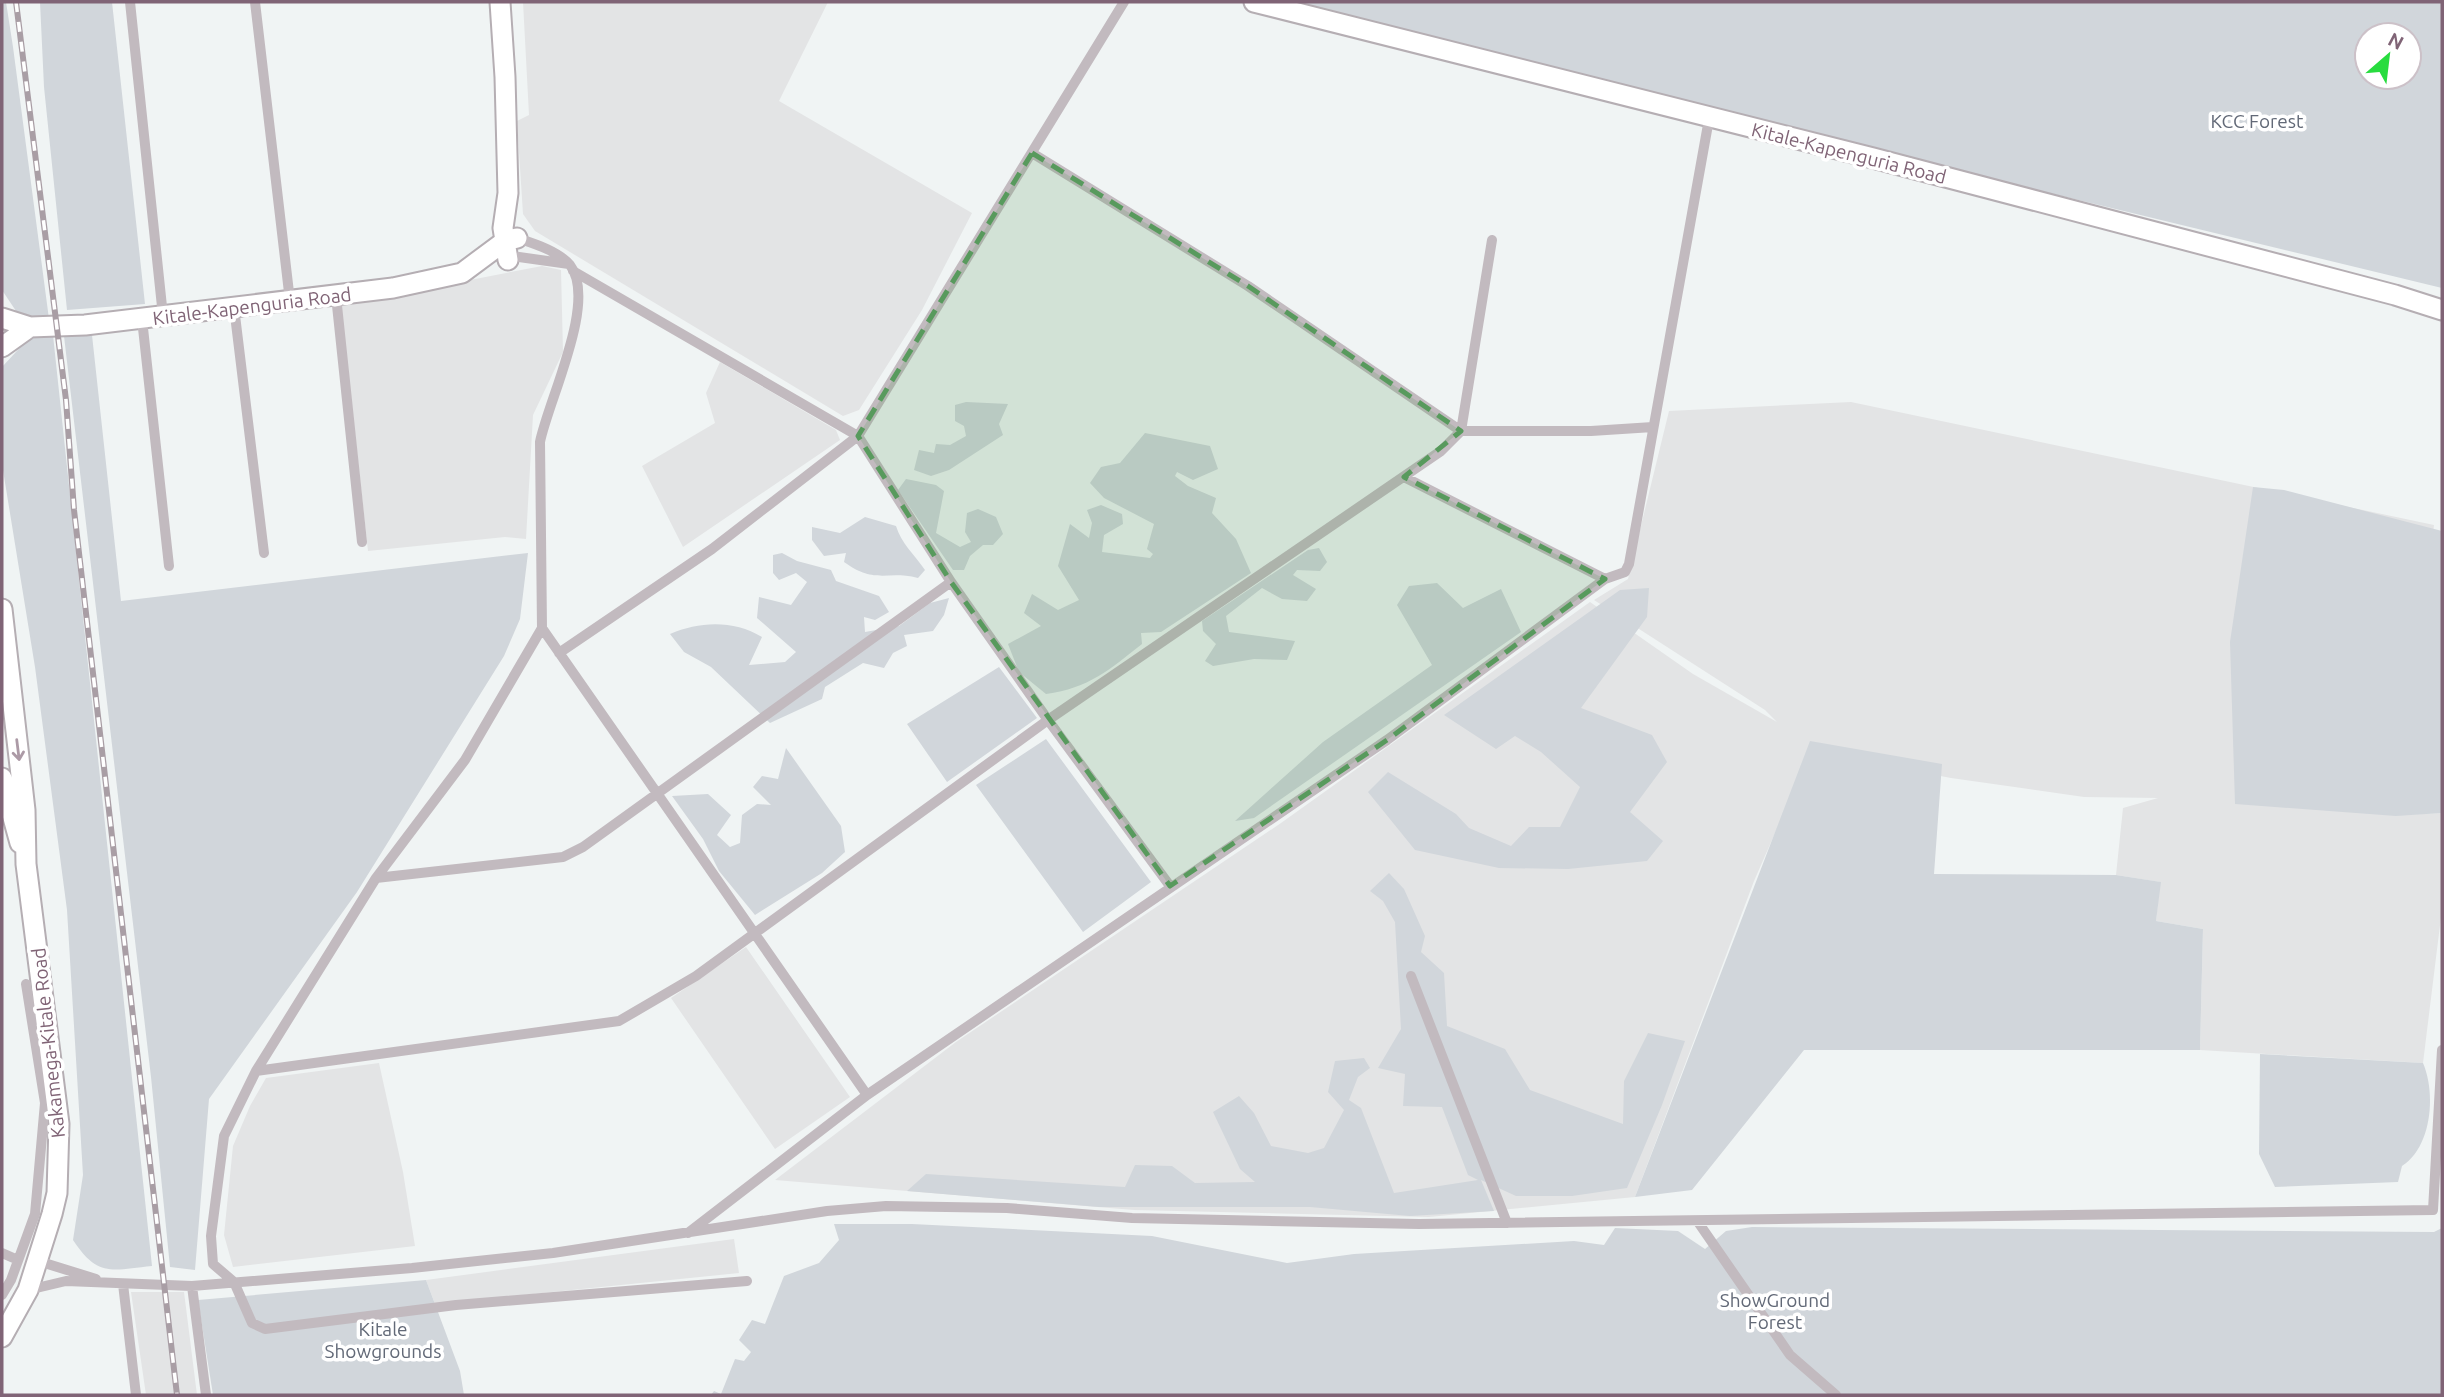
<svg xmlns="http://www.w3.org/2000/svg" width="2444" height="1397" font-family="Ubuntu,sans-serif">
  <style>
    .built { fill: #e3e4e5 }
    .green { fill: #d1d6db; fill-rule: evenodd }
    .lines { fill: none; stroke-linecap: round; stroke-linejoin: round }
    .trunk-casing { stroke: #b5aeb3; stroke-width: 23 }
    .minor { stroke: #c2babf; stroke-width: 10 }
    .trunk { stroke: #fff; stroke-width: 19 }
    .rail-casing { stroke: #a99ea5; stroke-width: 6 }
    .rail { stroke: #fff; stroke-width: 3.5; stroke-dasharray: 10; stroke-linecap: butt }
    .oneway { stroke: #ac9aa6 }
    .marked { fill: #589a5d; fill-opacity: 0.2; stroke: #589a5d; stroke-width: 5; stroke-dasharray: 14 9; stroke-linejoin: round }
    .labels { text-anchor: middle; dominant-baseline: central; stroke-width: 7; stroke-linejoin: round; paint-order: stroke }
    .park-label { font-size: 19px; fill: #626977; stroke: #fff }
    .street-label { font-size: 19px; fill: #806476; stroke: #fff }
  </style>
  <rect width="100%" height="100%" fill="#f0f4f4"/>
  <path class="built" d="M 523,2 L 828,2 L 779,101 L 972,213 L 922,310 L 859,410 L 843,416 L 535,231 L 523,214 L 517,121 L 529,115 Z
    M 542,266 L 561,270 L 563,352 L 533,415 L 526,539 L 505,537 L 368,551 L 341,305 Z
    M 720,362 L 836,430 L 840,440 L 683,547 L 642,466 L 715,423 L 706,393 Z
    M 1851,402 L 2434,525 L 2399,815 L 2442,813 L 2442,909 L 2423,1063 L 2200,1050 L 2203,929 L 2156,921 L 2160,882 L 2116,875 L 2123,808 L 2158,798 L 2084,797 L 1951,778 L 1811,751 L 1754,881 L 1635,1197 L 1429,1217 L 1134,1210 L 775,1180 L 956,1042 L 1281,823 L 1590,602 L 1693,674 L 1777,722 L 1765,710 L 1594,600 L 1628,579 L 1669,411 Z
    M 746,947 L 850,1097 L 775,1149 L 671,998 Z
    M 379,1063 L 403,1172 L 415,1246 L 233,1267 L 224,1235 L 233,1146 L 250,1106 L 266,1078 Z
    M 734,1239 L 739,1273 L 435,1304 L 426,1280 Z
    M 131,1292 L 184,1292 L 197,1395 L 146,1395 Z"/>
  <path class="green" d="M 2,2 L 6,2 L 13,47 L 49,319 L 22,320 L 2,290 Z
    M 40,2 L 112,2 L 145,304 L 67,310 L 44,87 Z
    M 1261,2 L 2442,2 L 2442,288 ZM 2367,35 L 2409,35 L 2409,77 L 2367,77 Z
    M 53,335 L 152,1266 C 112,1270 98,1278 73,1240 L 83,1175 L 67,910 L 35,667 L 2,464 L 2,367 L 28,339 Z
    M 92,335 L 121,601 L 528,553 L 520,619 L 504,656 L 357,892 L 209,1099 L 195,1270 L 170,1267 L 151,1077 L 64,336 Z
    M 966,402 L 1008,404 L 999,424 L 1003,435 L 949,470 L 931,476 L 914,470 L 919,450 L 934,453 L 936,444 L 950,445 L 966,436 L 964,426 L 955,421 L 955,405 Z
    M 1145,433 L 1210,446 L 1218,469 L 1193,480 L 1177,472 L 1175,476 L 1188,486 L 1216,498 L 1212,513 L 1236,539 L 1251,573 L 1161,632 L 1141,633 L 1142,644 C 1109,670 1089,688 1046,694 L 1019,672 L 1008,644 L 1041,626 L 1024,613 L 1032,594 L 1058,610 L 1079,600 L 1058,566 L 1070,524 L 1089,538 L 1092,523 L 1087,510 L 1101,505 L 1122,514 L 1123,524 L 1104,535 L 1102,552 L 1150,558 L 1153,554 L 1147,549 L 1154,524 L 1104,498 L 1090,483 L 1101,467 L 1120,463 Z
    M 906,479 L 936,485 L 944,491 L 936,533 L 960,547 L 971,542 L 965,532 L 967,513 L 978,509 L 996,517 L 1003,534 L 993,545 L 983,545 L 970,556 L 964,570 L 953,570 L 898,490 Z
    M 2253,487 L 2284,490 L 2442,531 L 2442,813 L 2396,816 L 2235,804 L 2230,642 Z
    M 865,517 L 896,526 C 901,543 914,554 925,570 L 918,578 C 886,570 876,585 844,562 L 846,553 L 824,556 L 812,540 L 812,527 L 840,533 Z
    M 1319,548 L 1327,562 L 1320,571 L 1297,570 L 1293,575 L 1316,589 L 1307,601 L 1282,599 L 1262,588 L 1226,616 L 1229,632 L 1295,641 L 1287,660 L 1254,659 L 1213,666 L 1205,661 L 1216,644 L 1203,631 L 1202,621 L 1308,550 Z
    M 782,553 L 797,561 L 831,570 L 836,581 L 879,596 L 889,612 L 875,620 L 864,617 L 865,632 L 899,626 L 930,603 L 949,598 L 944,615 L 933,631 L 904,635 L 907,646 L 893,653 L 884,668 L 863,663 L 825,687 L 822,699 L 770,723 L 711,667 L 684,652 L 670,634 C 700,621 734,620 762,637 L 749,665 L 785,662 L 796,652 L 757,618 L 759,597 L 791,605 L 807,582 L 796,573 L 779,580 L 773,573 L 773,555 Z
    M 1437,583 L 1463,608 L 1501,589 L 1521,632 L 1254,818 L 1235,821 L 1323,742 L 1432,665 L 1397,605 L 1409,586 Z
    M 1649,588 L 1647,617 L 1581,708 L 1652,735 L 1667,762 L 1630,812 L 1663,841 L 1647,861 L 1568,869 L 1499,868 L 1415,850 L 1368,792 L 1388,772 L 1456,814 L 1469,828 L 1511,846 L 1529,827 L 1560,827 L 1580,787 L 1541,752 L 1515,736 L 1496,749 L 1444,715 L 1620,590 Z
    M 999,667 L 1037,718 L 947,782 L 907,724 Z
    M 1046,739 L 1151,882 L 1083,932 L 976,785 Z
    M 1810,741 L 1942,764 L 1934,874 L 2116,875 L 2161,882 L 2156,921 L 2203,929 L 2200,1050 L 1804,1050 L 1692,1190 L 1635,1197 Z
    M 786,748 L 841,826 L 845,852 L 822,873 L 755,915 L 719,871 L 703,839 L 672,796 L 708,794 L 731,815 L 717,835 L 730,847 L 740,843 L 742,815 L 757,804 L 771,805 L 753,787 L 762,776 L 778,779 Z
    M 1389,873 L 1404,889 L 1425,936 L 1421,952 L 1444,973 L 1447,1026 L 1505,1049 L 1530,1090 L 1623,1124 L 1624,1081 L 1648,1033 L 1685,1041 L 1662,1105 L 1627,1188 L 1572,1196 L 1516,1196 L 1481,1180 L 1494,1211 L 1410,1216 L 1310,1207 L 1099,1207 L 907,1191 L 926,1174 L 1125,1187 L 1135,1165 L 1172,1166 L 1195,1183 L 1255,1182 L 1240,1169 L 1213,1112 L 1239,1096 L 1254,1113 L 1271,1146 L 1308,1153 L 1324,1148 L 1344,1110 L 1328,1092 L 1335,1061 L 1364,1058 L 1370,1068 L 1358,1077 L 1349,1100 L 1361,1108 L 1394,1193 L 1478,1180 L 1468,1175 L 1442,1107 L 1403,1106 L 1405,1074 L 1378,1068 L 1401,1029 L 1395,922 L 1383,901 L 1370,891 Z
    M 2260,1054 L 2423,1063 C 2436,1093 2432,1147 2402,1166 L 2398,1182 L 2275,1187 L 2259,1154 Z
    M 834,1224 L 912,1224 L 1152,1236 L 1287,1263 L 1354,1254 L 1574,1241 L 1604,1245 L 1615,1228 L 1678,1231 L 1705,1249 L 1726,1231 L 1752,1227 L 2434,1232 L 2442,1228 L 2442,1395 L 711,1395 L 714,1391 L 721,1394 L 735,1359 L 744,1361 L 751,1352 L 739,1340 L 752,1320 L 765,1324 L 784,1276 L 819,1263 L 839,1240 Z
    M 426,1280 L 460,1371 L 464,1395 L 213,1395 L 198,1300 Z"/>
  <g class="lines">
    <g class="trunk-casing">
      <path id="trunk" d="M 500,2 L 505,77 L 508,193 L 503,228 L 508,260
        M 1254,2 L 1873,158 L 2395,295 L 2442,310
        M 2,318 L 30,327 L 85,325 L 393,288 L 462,273 L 505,241 L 517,238
        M 2,347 L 30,327
        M 2,609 L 25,810 L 26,864 L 59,1124 L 57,1193 L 52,1214 L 28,1290 L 2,1337
        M 2,778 L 20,843"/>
    </g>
    <path class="minor" d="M 130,2 L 163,316
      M 255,2 L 290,301
      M 1032,153 L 1248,286 L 1461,431 L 1591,431 L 1653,427
      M 517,238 C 535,244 558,251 570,265 C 598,301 548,401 540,442 L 542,628 L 465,760 L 376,878 L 256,1071 L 224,1136 L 211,1236 L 213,1264 L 234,1282 L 252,1323 L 265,1329 L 456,1305 L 747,1281
      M 519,257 L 569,264
      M 336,296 L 362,542
      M 234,307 L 264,553
      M 142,319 L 169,566
      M 1404,477 L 1605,579
      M 542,628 L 867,1095 L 688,1233
      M 559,653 L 712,549 L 858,436 L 573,271
      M 376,878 L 563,857 L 583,847 L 951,582
      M 1170,886 L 1048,720 L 1441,451 L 1461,431 L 1492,240
      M 1411,976 L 1507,1223
      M 256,1071 L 619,1021 L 696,976 L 1048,720 L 951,582 L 858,436 L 1124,2
      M 867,1095 L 1387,740 L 1605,579 L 1625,572 L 1629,564 L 1709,119
      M 1698,1222 L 1790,1355 L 1836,1395
      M 2,1253 L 18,1260
      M 38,1261 L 96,1279
      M 123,1284 L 136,1395
      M 192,1286 L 206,1395
      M 28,1290 L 66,1281 L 192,1286 L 412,1268 L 553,1253 L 827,1211 L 886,1206 L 1007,1208 L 1132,1218 L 1419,1224 L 2433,1210 L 2442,1050
      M 2,1295 L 11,1280 L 35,1214 L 45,1103 L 26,984"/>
    <use href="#trunk" class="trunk"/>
    <g class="rail-casing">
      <path id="rail" d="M 16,2 L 66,400 L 74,510 L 177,1395"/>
    </g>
    <use href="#rail" class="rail"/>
  </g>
  <defs><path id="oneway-shaft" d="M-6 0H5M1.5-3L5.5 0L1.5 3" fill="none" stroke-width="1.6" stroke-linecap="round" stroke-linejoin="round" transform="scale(1.75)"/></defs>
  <use class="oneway" href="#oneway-shaft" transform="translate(18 750) rotate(83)"/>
  <path class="marked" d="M 1032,153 L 1248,286 L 1461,431 L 1404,477 L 1605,579 L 1387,740 L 1170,886 L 951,582 L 858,436 Z"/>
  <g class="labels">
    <g class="park-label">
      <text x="2257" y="121">KCC Forest</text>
      <text x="1775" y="1300">ShowGround<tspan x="1775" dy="22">Forest</tspan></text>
      <text x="383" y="1329">Kitale<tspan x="383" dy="22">Showgrounds</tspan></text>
    </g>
    <g class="street-label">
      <text transform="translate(1849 153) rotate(14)">Kitale-Kapenguria Road</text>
      <text transform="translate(252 306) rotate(-7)">Kitale-Kapenguria Road</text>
      <text transform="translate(48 1043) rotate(-96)">Kakamega-Kitale Road</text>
    </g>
  </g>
  <rect width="2444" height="1397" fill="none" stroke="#806476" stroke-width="7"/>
  <g transform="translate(2388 56) rotate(28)"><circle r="33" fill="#ffffff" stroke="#ccc1c8" stroke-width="2"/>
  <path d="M0-5L12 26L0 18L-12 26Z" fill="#28dc3f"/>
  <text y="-10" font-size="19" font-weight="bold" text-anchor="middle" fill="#806476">N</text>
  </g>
</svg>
